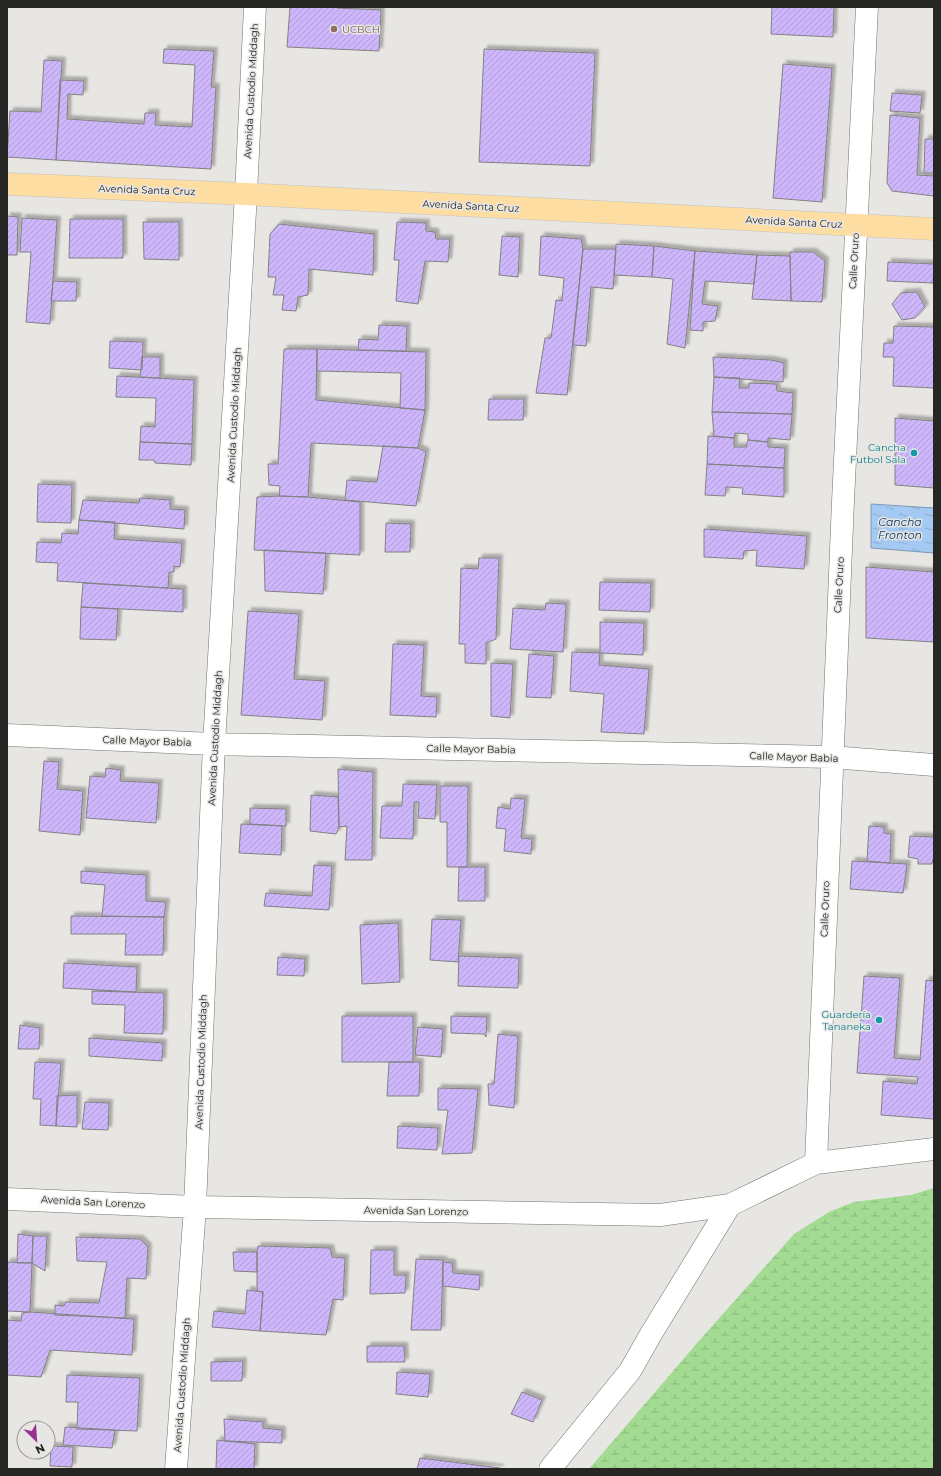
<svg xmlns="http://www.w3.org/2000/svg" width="941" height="1476" font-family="Montserrat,sans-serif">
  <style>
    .wetland { fill: url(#wetland-marsh) }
    .water { fill: url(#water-ripples); stroke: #7e98b5 }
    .building { fill: url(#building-hatch); stroke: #828183; filter: url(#shadow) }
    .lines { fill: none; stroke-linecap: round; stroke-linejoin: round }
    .minor-casing { stroke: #737270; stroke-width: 23 }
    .major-casing { stroke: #c2c2c2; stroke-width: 23 }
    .minor { stroke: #fff; stroke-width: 22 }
    .major { stroke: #fedda2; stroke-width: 22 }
    .education-dot { fill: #8d6e63; stroke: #e7e6e3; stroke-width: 1.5 }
    .culture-dot { fill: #0f9aa8; stroke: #e7e6e3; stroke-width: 1.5 }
    .labels { text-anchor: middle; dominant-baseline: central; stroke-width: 3; stroke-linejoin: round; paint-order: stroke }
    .education-label { font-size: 10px; fill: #785e54; stroke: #e7e6e3; text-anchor: start }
    .street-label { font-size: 10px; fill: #262625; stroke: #e7e6e3 }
    .culture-label { font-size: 10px; fill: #0d838f; stroke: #e7e6e3; text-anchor: end }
    .water-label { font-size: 11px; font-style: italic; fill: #0c3965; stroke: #e7e6e3 }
  </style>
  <defs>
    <pattern id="wetland-marsh" width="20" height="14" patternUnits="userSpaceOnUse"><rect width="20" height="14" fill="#a2db91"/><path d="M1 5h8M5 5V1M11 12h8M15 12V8" fill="none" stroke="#8bbc7d"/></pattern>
    <pattern id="water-ripples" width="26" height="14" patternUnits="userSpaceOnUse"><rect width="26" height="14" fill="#a4c9f3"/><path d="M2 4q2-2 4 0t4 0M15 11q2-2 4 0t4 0" fill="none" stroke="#8dacd0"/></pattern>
    <pattern id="building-hatch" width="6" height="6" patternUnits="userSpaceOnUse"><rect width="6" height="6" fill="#cdb6fa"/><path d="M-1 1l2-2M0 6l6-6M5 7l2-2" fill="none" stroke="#b09cd6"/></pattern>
    <filter id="shadow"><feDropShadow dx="3.5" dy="-3.5" stdDeviation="1" flood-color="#0004"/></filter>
  </defs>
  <rect width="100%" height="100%" fill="#e7e6e3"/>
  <path class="wetland" d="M 934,1188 L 934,1469 L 589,1469 L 698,1342 L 794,1234 L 829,1212 L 854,1202 L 911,1195 Z"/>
  <path class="water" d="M 871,504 L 934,508 L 934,553 L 871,548 Z"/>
  <path class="building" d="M 290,7 L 337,7 L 337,8 L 381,10 L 379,51 L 287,47 Z
    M 772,7 L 834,7 L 833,37 L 771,34 Z
    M 164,49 L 214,51 L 211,87 L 216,87 L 211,169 L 56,160 L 60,80 L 84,81 L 83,95 L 68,94 L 67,119 L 144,124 L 145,113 L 156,113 L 155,125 L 192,127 L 195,65 L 163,63 Z
    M 484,49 L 595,53 L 590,166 L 479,162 Z
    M 44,60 L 62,61 L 56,160 L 7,157 L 10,111 L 41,112 Z
    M 783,64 L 832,68 L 822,202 L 773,198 Z
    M 892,93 L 922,95 L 920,113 L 890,111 Z
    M 890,115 L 920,118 L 917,175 L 934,176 L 934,196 L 892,191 L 887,183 Z
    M 925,139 L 934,139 L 934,173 L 924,173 Z
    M 7,216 L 18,217 L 17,255 L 7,255 Z
    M 22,218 L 57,220 L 50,324 L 26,322 L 31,252 L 20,252 Z
    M 70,219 L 123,219 L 123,258 L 69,258 Z
    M 143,222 L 179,222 L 179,260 L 144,259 Z
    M 397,222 L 426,223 L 426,231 L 435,232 L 436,239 L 450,239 L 448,262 L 425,261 L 418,304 L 396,301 L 399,260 L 394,260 Z
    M 279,224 L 374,234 L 373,275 L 309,269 L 308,295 L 298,297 L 296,311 L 282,310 L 284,295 L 273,295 L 276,277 L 268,277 L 270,234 Z
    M 502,236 L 520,237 L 518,277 L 499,275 Z
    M 541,236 L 581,239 L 583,249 L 567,395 L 536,393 L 545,338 L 551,338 L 556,300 L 562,301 L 564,278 L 539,275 Z
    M 616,244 L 654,246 L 652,277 L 614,275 Z
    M 654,246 L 695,251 L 685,348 L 667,344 L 673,279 L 652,277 Z
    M 583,249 L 616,249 L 613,289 L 591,287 L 586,346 L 573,345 Z
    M 695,251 L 757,255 L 754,284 L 705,281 L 702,304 L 718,306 L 715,321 L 703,322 L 703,331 L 690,330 Z
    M 790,252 L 813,252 L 825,261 L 822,302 L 791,301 Z
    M 757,255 L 790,256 L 791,301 L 752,299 Z
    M 888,262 L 934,264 L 933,283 L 887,281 Z
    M 53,281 L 77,282 L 76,301 L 51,301 Z
    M 917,292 L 925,307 L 915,318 L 902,320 L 892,304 L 901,293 Z
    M 379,325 L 407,326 L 406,351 L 358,350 L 359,339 L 378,340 Z
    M 894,326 L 934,327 L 934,388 L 893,386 L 894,357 L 883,357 L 884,343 L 893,343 Z
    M 110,341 L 143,342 L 142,370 L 109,368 Z
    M 284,349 L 317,349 L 316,400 L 425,410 L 418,448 L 311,443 L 308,497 L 279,496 L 280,486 L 269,485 L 268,464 L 278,464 Z
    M 317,349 L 426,352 L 425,410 L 400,408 L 401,373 L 317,371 Z
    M 142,357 L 160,357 L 160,378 L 140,377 Z
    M 713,357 L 771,360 L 784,363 L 783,382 L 714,377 Z
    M 117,376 L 194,380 L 192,444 L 140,442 L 141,426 L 155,427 L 156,398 L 116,397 Z
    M 714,377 L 740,378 L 739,388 L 749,388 L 749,383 L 776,384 L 777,391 L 793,393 L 792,414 L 712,412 Z
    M 489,399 L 524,399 L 523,420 L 488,420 Z
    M 712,412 L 792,414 L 790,440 L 768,438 L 768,442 L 748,440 L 748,434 L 735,433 L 734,438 L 714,436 Z
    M 895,418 L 934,421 L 934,488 L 895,485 Z
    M 708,436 L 734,438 L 734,447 L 746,447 L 748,440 L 768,442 L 768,447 L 785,448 L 784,468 L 707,464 Z
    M 140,442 L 192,444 L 191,465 L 155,463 L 154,460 L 139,460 Z
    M 383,446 L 418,448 L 426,452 L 416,506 L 345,500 L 347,480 L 377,482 Z
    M 707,464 L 784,468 L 784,497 L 742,494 L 743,488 L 726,487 L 725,496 L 705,495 Z
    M 38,484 L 72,485 L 71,523 L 37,522 Z
    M 279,496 L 308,497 L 360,502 L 360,555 L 254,550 L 257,497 Z
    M 140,498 L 170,500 L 170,509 L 185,510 L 184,529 L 79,520 L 83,500 L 139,503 Z
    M 79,520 L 115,522 L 114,539 L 182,543 L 180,567 L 174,566 L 174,572 L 169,572 L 168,588 L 57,581 L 58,563 L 36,562 L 37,542 L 61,543 L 62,533 L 78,534 Z
    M 386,523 L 411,524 L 410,552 L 385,552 Z
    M 704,529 L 807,536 L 804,569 L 756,566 L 757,550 L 744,551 L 743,559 L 704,557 Z
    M 264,550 L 326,553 L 323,594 L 265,591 Z
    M 479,558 L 499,558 L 496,639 L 486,643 L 486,664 L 465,663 L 465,644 L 459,644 L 461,568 L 478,569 Z
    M 866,567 L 934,572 L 934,642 L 866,638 Z
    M 600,582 L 651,583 L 650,612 L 599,610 Z
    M 83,583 L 183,589 L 183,612 L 81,607 Z
    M 546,603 L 566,604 L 563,652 L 510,649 L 513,608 L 545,610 Z
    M 81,607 L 118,609 L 116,640 L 80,639 Z
    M 248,611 L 299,614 L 294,679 L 325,681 L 322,720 L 241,715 Z
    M 600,622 L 644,623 L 643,655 L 600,653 Z
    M 393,644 L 424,645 L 421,696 L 437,697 L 436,717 L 390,715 Z
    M 572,652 L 600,653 L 599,665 L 649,669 L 644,734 L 601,732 L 604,694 L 570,691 Z
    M 529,654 L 554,656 L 551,698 L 526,697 Z
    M 491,663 L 513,664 L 510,718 L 491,716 Z
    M 44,761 L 59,762 L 57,789 L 83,791 L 80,835 L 39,831 Z
    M 106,768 L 121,770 L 120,781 L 159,783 L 156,823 L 86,818 L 90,776 L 105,777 Z
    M 338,769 L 373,772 L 372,860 L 345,860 L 347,826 L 339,827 Z
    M 403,784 L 437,785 L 435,819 L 418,818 L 419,802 L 414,802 L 413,839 L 380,838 L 382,806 L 402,806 Z
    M 440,786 L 468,786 L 467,867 L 447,867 L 447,822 L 440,822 Z
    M 311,795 L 338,797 L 339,827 L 336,834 L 310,831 Z
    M 511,798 L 525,799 L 521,838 L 532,839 L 531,854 L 504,851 L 506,829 L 496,828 L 498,807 L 510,809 Z
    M 250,808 L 286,809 L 286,826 L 250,824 Z
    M 241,824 L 282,826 L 281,855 L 239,853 Z
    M 869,826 L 884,827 L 884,833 L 891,834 L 890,863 L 867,861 Z
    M 910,836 L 934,837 L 934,859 L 933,859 L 932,864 L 918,864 L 918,859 L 908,857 Z
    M 852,861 L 907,864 L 903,893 L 850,889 Z
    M 314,865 L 332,866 L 329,910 L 264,906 L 266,893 L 312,896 Z
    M 459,867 L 485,867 L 485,901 L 458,901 Z
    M 81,871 L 146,875 L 146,901 L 166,902 L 164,917 L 102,916 L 105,885 L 81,883 Z
    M 71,916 L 164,917 L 163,955 L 125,955 L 126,934 L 71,934 Z
    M 432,919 L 461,920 L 458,962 L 430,960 Z
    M 398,923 L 400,982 L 362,984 L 360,925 Z
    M 459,956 L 519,958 L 518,988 L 458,986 Z
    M 278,957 L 305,959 L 304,976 L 277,975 Z
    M 64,963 L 137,967 L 136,992 L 63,988 Z
    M 864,976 L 900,978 L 894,1058 L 920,1060 L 926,980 L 934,981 L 934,1119 L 881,1115 L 883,1081 L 917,1084 L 918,1077 L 857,1073 Z
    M 92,991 L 164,993 L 163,1034 L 124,1033 L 125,1005 L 92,1004 Z
    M 342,1016 L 413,1016 L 413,1062 L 342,1062 Z
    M 451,1016 L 487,1017 L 486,1037 L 484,1034 L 451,1033 Z
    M 20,1025 L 40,1028 L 39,1049 L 18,1049 Z
    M 418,1027 L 443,1029 L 441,1057 L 415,1055 Z
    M 498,1034 L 518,1036 L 514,1108 L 489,1105 L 488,1084 L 494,1084 Z
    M 89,1038 L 163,1043 L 162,1061 L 89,1056 Z
    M 35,1062 L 61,1063 L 56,1126 L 40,1125 L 41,1099 L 33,1099 Z
    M 389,1062 L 420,1062 L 419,1096 L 387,1096 Z
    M 438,1088 L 478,1089 L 472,1153 L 442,1154 L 448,1110 L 438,1110 Z
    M 77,1095 L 77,1127 L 56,1126 L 57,1096 Z
    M 85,1102 L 109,1103 L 108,1130 L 82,1129 Z
    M 398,1126 L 438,1128 L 437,1150 L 397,1148 Z
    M 18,1234 L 33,1236 L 32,1263 L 17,1263 Z
    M 33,1236 L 47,1236 L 45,1271 L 32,1263 Z
    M 76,1237 L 140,1239 L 148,1247 L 146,1279 L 127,1278 L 125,1318 L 55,1315 L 55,1305 L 64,1306 L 66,1302 L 99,1303 L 107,1262 L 77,1261 Z
    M 258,1246 L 330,1248 L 332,1257 L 345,1258 L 343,1300 L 333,1299 L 326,1335 L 260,1331 L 263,1292 L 257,1291 L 257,1252 Z
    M 371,1250 L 394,1250 L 394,1275 L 406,1275 L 405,1293 L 370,1294 Z
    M 233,1252 L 257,1252 L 257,1272 L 234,1271 Z
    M 416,1259 L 443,1260 L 441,1330 L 411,1330 Z
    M 7,1262 L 32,1263 L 30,1312 L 7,1311 Z
    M 443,1262 L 452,1263 L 453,1273 L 480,1275 L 479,1290 L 443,1286 Z
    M 247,1290 L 263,1292 L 260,1331 L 212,1327 L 214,1311 L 245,1314 Z
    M 30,1312 L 134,1319 L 132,1355 L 50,1350 L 41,1377 L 7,1375 L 7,1320 L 21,1321 L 22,1313 Z
    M 367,1346 L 404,1346 L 405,1362 L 367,1362 Z
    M 243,1361 L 242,1381 L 211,1381 L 211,1362 Z
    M 397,1372 L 430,1374 L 428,1397 L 396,1394 Z
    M 67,1375 L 140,1378 L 137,1431 L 77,1429 L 78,1402 L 66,1402 Z
    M 522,1392 L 542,1400 L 533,1422 L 511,1414 Z
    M 224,1419 L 263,1422 L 263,1428 L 282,1430 L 282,1443 L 225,1441 Z
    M 65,1427 L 115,1430 L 112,1448 L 63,1445 Z
    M 217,1440 L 255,1444 L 254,1469 L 216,1469 Z
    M 51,1446 L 73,1447 L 72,1467 L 50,1466 Z
    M 420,1458 L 500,1468 L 500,1469 L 417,1469 Z"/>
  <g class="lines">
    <g class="minor-casing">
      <path id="minor" d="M 7,735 L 214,744 L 831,757 L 934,765
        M 816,1163 C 830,778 847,392 867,7
        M 7,1199 L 195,1207 L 660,1215 L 730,1205 L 816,1163 L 934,1149
        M 176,1469 L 195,1207 L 214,744 L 246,194 L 255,7
        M 550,1469 L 630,1371 L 651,1334 L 730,1205"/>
    </g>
    <g class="major-casing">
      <path id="major" d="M 7,184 L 246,194 L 934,229"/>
    </g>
    <use href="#minor" class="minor"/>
    <use href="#major" class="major"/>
  </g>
  <circle class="education-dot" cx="334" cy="29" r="4"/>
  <g class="culture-dot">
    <circle cx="914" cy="453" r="4"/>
    <circle cx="879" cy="1020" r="4"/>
  </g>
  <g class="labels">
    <g class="education-label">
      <text x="342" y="29">UCBCH</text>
    </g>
    <g class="street-label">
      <text transform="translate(251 91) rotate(-87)">Avenida Custodio Middagh</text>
      <text transform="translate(147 190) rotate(2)">Avenida Santa Cruz</text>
      <text transform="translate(471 206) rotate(3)">Avenida Santa Cruz</text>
      <text transform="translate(794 222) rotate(3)">Avenida Santa Cruz</text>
      <text transform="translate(854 261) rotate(-87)">Calle Oruro</text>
      <text transform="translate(234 415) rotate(-87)">Avenida Custodio Middagh</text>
      <text transform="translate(839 585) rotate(-87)">Calle Oruro</text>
      <text transform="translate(215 738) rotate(-87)">Avenida Custodio Middagh</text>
      <text transform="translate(147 741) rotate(2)">Calle Mayor Babia</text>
      <text transform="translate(471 749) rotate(1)">Calle Mayor Babia</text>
      <text transform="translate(794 757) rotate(2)">Calle Mayor Babia</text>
      <text transform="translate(825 909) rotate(-88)">Calle Oruro</text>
      <text transform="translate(201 1062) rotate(-88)">Avenida Custodio Middagh</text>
      <text transform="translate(93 1202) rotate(3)">Avenida San Lorenzo</text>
      <text transform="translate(416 1211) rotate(1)">Avenida San Lorenzo</text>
      <text transform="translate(182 1385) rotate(-86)">Avenida Custodio Middagh</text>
    </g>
    <g class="culture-label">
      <text x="906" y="447">Cancha<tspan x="906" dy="12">Futbol Sala</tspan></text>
      <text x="871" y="1014">Guardería<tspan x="871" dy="12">Tananeka</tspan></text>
    </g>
    <g class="water-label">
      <text x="900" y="522">Cancha<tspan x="900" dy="13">Fronton</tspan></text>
    </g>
  </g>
  <rect width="941" height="1476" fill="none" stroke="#262625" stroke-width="16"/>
  <g transform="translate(36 1440) rotate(155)"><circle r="19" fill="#e7e6e3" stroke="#9a9997"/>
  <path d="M0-3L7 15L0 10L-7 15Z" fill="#983195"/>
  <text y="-6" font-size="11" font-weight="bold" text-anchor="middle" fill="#262625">N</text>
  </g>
</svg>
